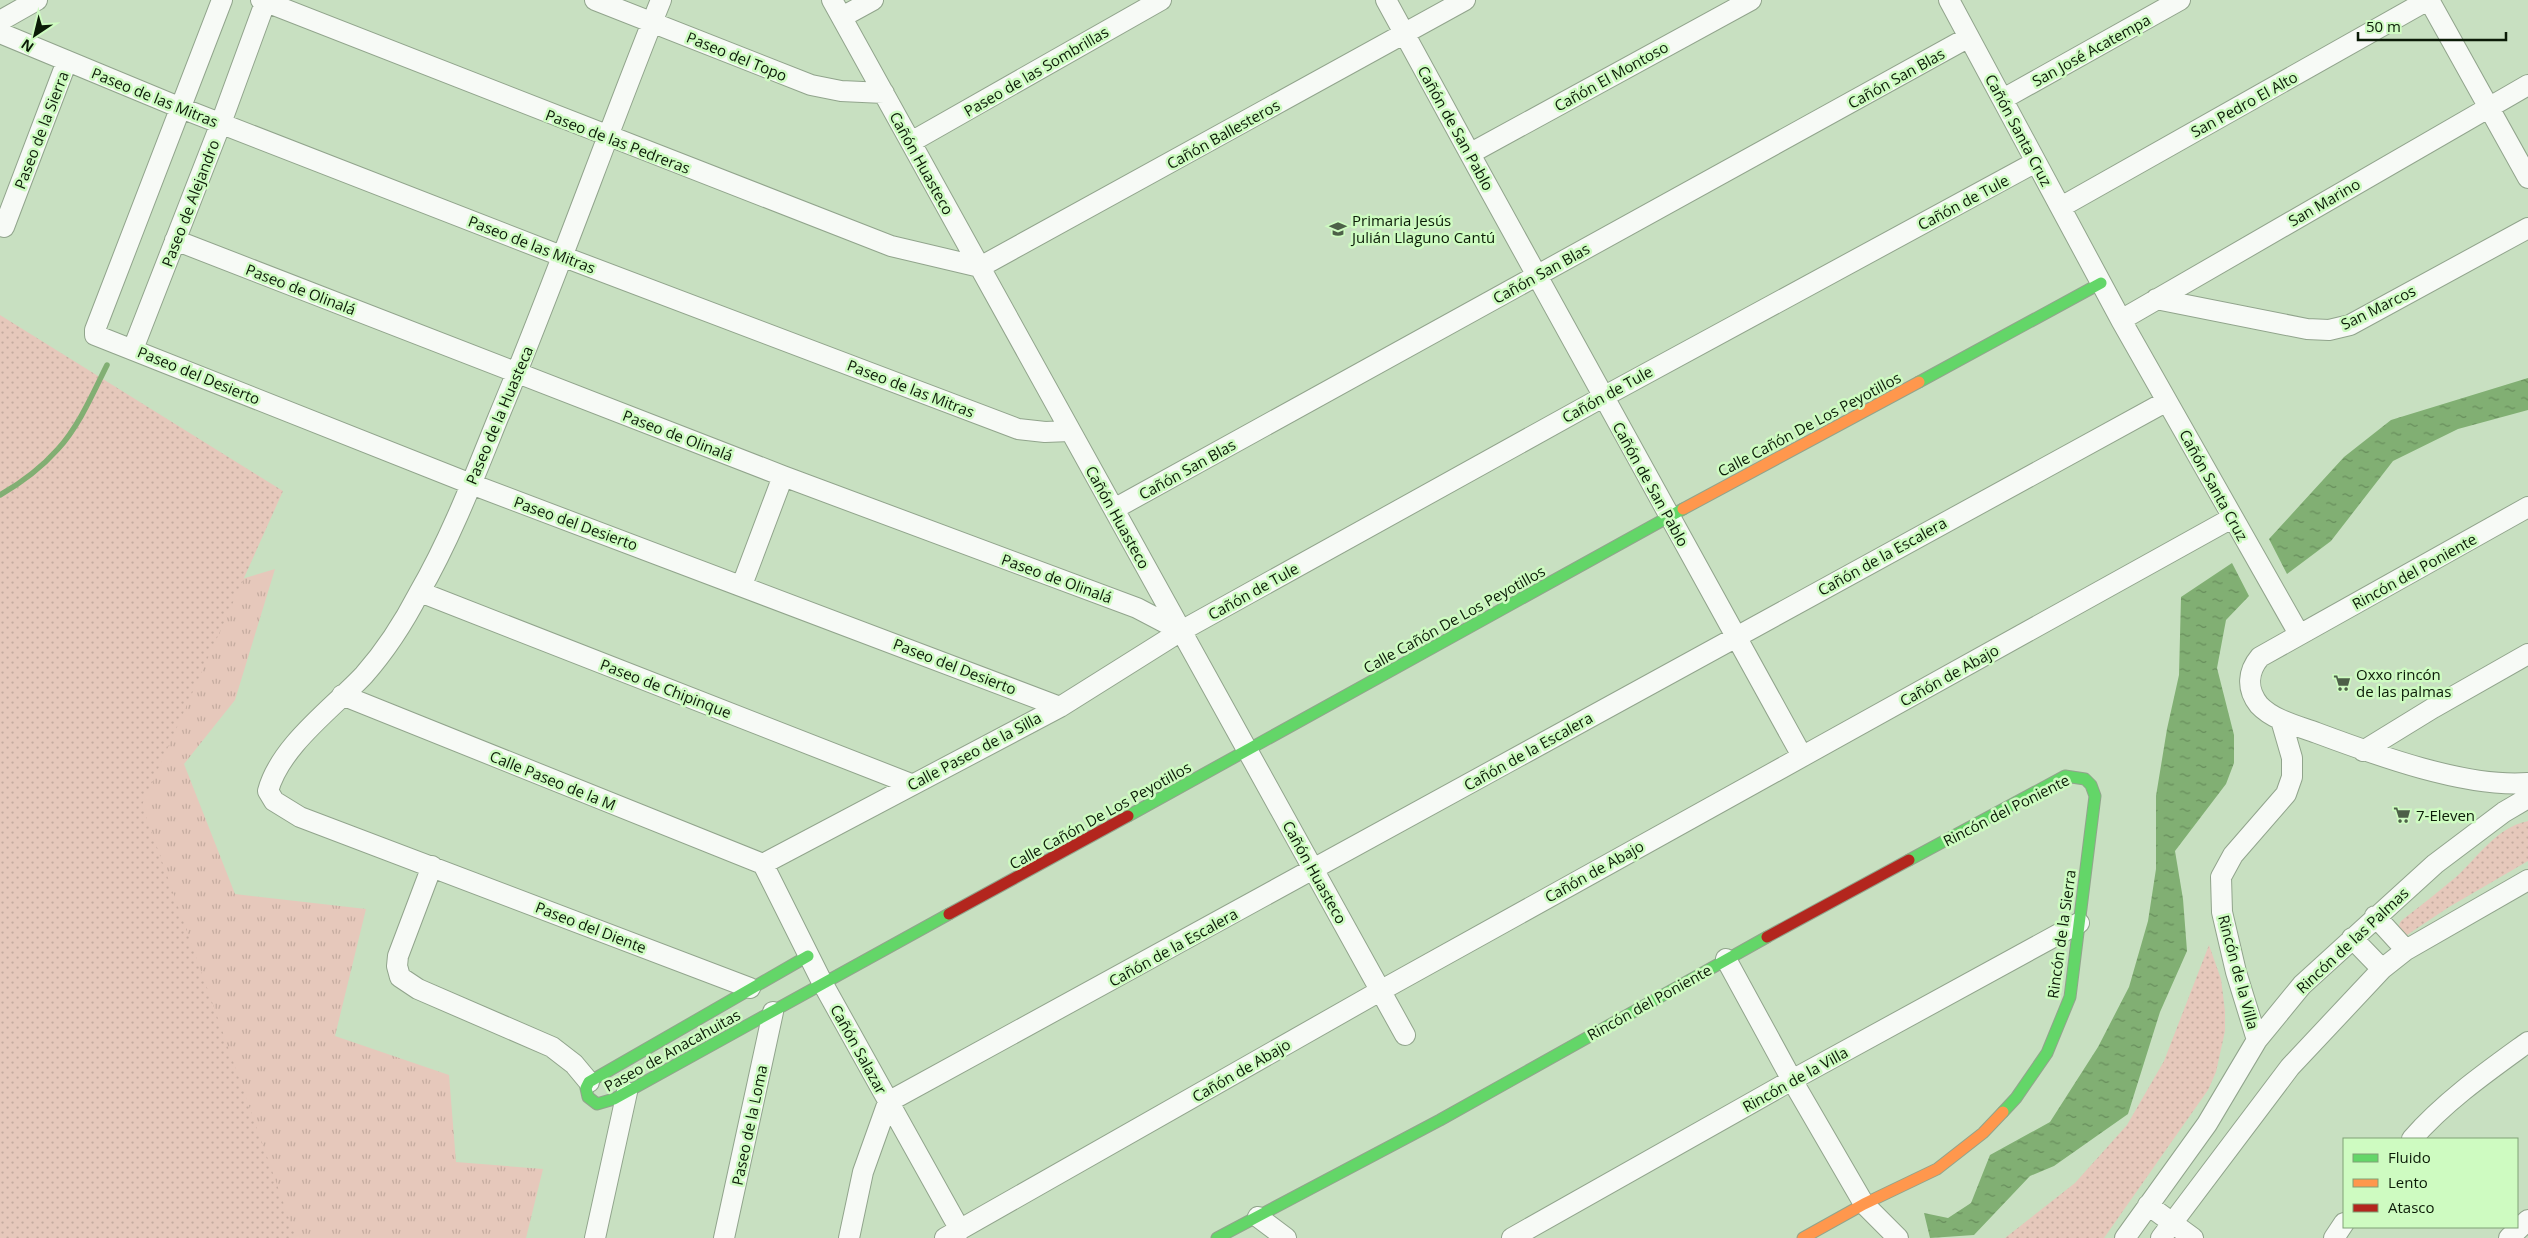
<svg xmlns="http://www.w3.org/2000/svg" width="2528" height="1238" font-family="'Open Sans',sans-serif">
  <style>
    .grass { fill: url(#grass-tufts) }
    .park { fill: url(#park-dots) }
    .water { fill: url(#water-ripples) }
    .lines { fill: none; stroke-linecap: round; stroke-linejoin: round }
    .stream { stroke: #81af73; stroke-width: 5.5 }
    .street-casing { stroke: #91a48c; stroke-width: 22 }
    .fast-casing { stroke: #91a48c; stroke-width: 13 }
    .slow-casing { stroke: #91a48c; stroke-width: 13 }
    .jam-casing { stroke: #91a48c; stroke-width: 13 }
    .street { stroke: #f7faf6; stroke-width: 20 }
    .fast { stroke: #63d668; stroke-width: 11 }
    .slow { stroke: #ff974d; stroke-width: 11 }
    .jam { stroke: #b3261e; stroke-width: 11 }
    .labels { text-anchor: middle; dominant-baseline: central; stroke-width: 5; stroke-linejoin: round; paint-order: stroke }
    .street-label { font-size: 15px; fill: #0b1b07; stroke: #cefbc1 }
    .poi-label { font-size: 15px; fill: #0b1b07; stroke: #cefbc1; text-anchor: start }
  </style>
  <defs>
    <pattern id="grass-tufts" width="24" height="20" patternUnits="userSpaceOnUse" patternTransform="scale(1.25)"><rect width="24" height="20" fill="#e6c8bb"/><path d="M3 7l-1-3M5 7V3M7 7l1-3M15 17l-1-3M17 17v-4M19 17l1-3" fill="none" stroke="#c4ab9f"/></pattern>
    <pattern id="park-dots" width="8" height="8" patternUnits="userSpaceOnUse" patternTransform="scale(1.25)"><rect width="8" height="8" fill="#e6c8bb"/><path d="M2 2h.1M6 6h.1" fill="none" stroke="#c4ab9f" stroke-width="1.8" stroke-linecap="round"/></pattern>
    <pattern id="water-ripples" width="26" height="14" patternUnits="userSpaceOnUse" patternTransform="scale(1.25)"><rect width="26" height="14" fill="#81af73"/><path d="M2 4q2-2 4 0t4 0M15 11q2-2 4 0t4 0" fill="none" stroke="#688e5c"/></pattern>
  </defs>
  <rect width="100%" height="100%" fill="#c8e0c1"/>
  <path class="grass" d="M 0,546 L 154,605 L 275,569 L 235,700 L 184,764 L 235,894 L 366,909 L 335,1036 L 449,1075 L 456,1162 L 543,1169 L 526,1238 L 0,1238 Z"/>
  <path class="park" d="M 0,315 L 283,491 L 142,805 L 296,1238 L 0,1238 Z
    M 2528,821 L 2528,861 L 2449,907 L 2404,937 L 2396,930 L 2401,921 C 2419,907 2438,892 2456,877 C 2478,857 2497,827 2528,821 Z
    M 2209,945 L 2221,979 L 2225,1011 L 2225,1031 L 2216,1072 L 2208,1090 L 2104,1238 L 2005,1238 L 2075,1183 L 2127,1125 L 2164,1061 Z"/>
  <path class="water" d="M 2528,378 L 2528,410 L 2458,429 L 2393,461 L 2331,541 L 2287,574 L 2269,539 L 2344,457 L 2391,420 Z
    M 2232,563 L 2249,596 L 2226,620 L 2217,668 L 2234,735 L 2234,763 L 2226,784 L 2175,851 L 2183,899 L 2187,951 L 2160,1012 L 2128,1114 L 2054,1166 L 2030,1176 L 1974,1235 L 1930,1238 L 1924,1213 L 1948,1218 L 1971,1203 L 1990,1155 L 2050,1122 L 2098,1047 L 2129,987 L 2148,921 L 2156,869 L 2156,796 L 2167,729 L 2179,675 L 2181,597 Z"/>
  <g class="lines">
    <path class="stream" d="M 0,495 C 21,483 42,467 58,449 C 79,426 93,393 107,365"/>
    <g class="street-casing">
      <path id="street" d="M 222,0 L 95,330 L 95,335 L 471,484 L 1060,707
        M 261,0 L 891,246 L 980,267 L 1465,0
        M 595,0 L 811,85 L 841,91 L 884,93
        M 661,0 C 605,139 556,280 498,418 C 475,475 450,540 419,593 C 404,622 386,650 364,675 C 333,708 280,746 268,791 L 274,801 L 300,817 L 750,988
        M 832,0 L 1405,1035
        M 1386,0 C 1523,253 1664,504 1802,756
        M 1949,0 L 2121,320 L 2299,634
        M 2429,0 L 2528,178
        M 842,17 L 873,0
        M 0,21 L 37,0
        M 0,33 L 181,108 L 564,257 L 1018,429 L 1045,432 L 1070,431
        M 2003,99 L 2180,0
        M 911,142 L 1161,0
        M 1471,153 L 1751,0
        M 2061,207 L 2428,0
        M 4,227 L 67,61
        M 175,240 L 783,476 L 1137,608 L 1181,631
        M 2156,299 L 2307,329 L 2329,330 L 2350,325 L 2528,228
        M 2121,320 L 2528,85
        M 133,349 L 221,123 L 266,0
        M 2528,507 L 2260,657 C 2248,671 2246,689 2259,705 C 2273,720 2298,726 2317,733 C 2376,755 2466,788 2528,783
        M 1114,509 L 1969,37
        M 742,585 L 783,476
        M 420,592 L 911,784
        M 342,695 L 763,864
        M 2363,751 L 2433,708 L 2528,654
        M 763,864 L 1060,707 L 1181,631 L 1603,397 L 2036,162
        M 763,864 L 823,984 L 960,1230
        M 432,866 L 398,956 L 397,966 L 400,977 L 418,989 L 552,1047 L 574,1064 L 589,1082
        M 2375,916 L 2406,950
        M 2352,938 L 2382,969
        M 1726,959 L 1792,1080 L 1864,1204 L 1898,1238
        M 2257,1040 L 2236,972 L 2222,912 L 2221,877 L 2233,855 L 2286,794 L 2292,777 L 2292,758 L 2281,720
        M 2412,1139 C 2445,1101 2488,1071 2528,1042
        M 2148,1205 L 2193,1238
        M 1258,1217 L 1286,1238
        M 595,1238 L 627,1092
        M 724,1238 L 773,1012
        M 849,1238 L 863,1172 L 888,1102 C 1315,870 1740,633 2167,401
        M 945,1238 L 1380,991 L 2232,518
        M 1512,1238 L 1792,1080 L 2079,923
        M 2125,1238 L 2207,1124 L 2257,1040 L 2302,985 L 2435,864 L 2504,812 L 2528,798
        M 2161,1238 L 2290,1067 L 2382,969 L 2406,950 L 2528,880
        M 2334,1238 L 2344,1223
        M 2509,1238 L 2528,1220"/>
    </g>
    <g class="fast-casing">
      <path id="fast" d="M 1919,382 L 2101,283
        M 1128,816 L 1683,509
        M 1909,860 L 2065,776 L 2085,779 L 2091,785 L 2095,796 L 2070,997 L 2047,1053 L 2016,1098 L 2003,1112
        M 808,956 L 589,1082 L 586,1088 L 588,1097 L 597,1104 L 614,1099 L 949,914
        M 1217,1238 L 1440,1120 L 1767,937"/>
    </g>
    <g class="slow-casing">
      <path id="slow" d="M 1683,509 L 1919,382
        M 1803,1238 L 1864,1204 L 1937,1169 L 1983,1133 L 2003,1112"/>
    </g>
    <g class="jam-casing">
      <path id="jam" d="M 949,914 L 1128,816
        M 1767,937 L 1909,860"/>
    </g>
    <use href="#street" class="street"/>
    <use href="#fast" class="fast"/>
    <use href="#slow" class="slow"/>
    <use href="#jam" class="jam"/>
  </g>
  <defs>
    <g id="school-bare" transform="scale(1.35)"><path d="M0-5L7-2L0 1L-7-2ZM-4 1L0 2.5L4 1V4Q0 6-4 4Z" fill="#4d6048" stroke="#cefbc1" stroke-width="2.5" paint-order="stroke"/></g>
    <g id="supermarket-bare" transform="scale(1.35)"><path d="M-6-5.5h2.5l.6 2H6L4.5 2H-2.5L-4.4-4H-6ZM-1.5 3.2a1.3 1.3 0 1 0 .1 0ZM3 3.2a1.3 1.3 0 1 0 .1 0Z" fill="#4d6048" stroke="#cefbc1" stroke-width="2.5" paint-order="stroke"/></g>
  </defs>
  <g fill-rule="evenodd">
    <use href="#school-bare" x="1338" y="229"/>
    <use href="#supermarket-bare" x="2342" y="683"/>
    <use href="#supermarket-bare" x="2402" y="815"/>
  </g>
  <g class="labels">
    <g class="street-label">
      <text transform="translate(2091 50) rotate(-29)">San José Acatempa</text>
      <text transform="translate(737 56) rotate(22)">Paseo del Topo</text>
      <text transform="translate(1036 71) rotate(-30)">Paseo de las Sombrillas</text>
      <text transform="translate(1611 76) rotate(-29)">Cañón El Montoso</text>
      <text transform="translate(1896 78) rotate(-29)">Cañón San Blas</text>
      <text transform="translate(155 97) rotate(22)">Paseo de las Mitras</text>
      <text transform="translate(2244 104) rotate(-29)">San Pedro El Alto</text>
      <text transform="translate(1456 128) rotate(61)">Cañón de San Pablo</text>
      <text transform="translate(41 130) rotate(-69)">Paseo de la Sierra</text>
      <text transform="translate(2019 130) rotate(62)">Cañón Santa Cruz</text>
      <text transform="translate(1223 134) rotate(-29)">Cañón Ballesteros</text>
      <text transform="translate(618 141) rotate(21)">Paseo de las Pedreras</text>
      <text transform="translate(922 163) rotate(61)">Cañón Huasteco</text>
      <text transform="translate(1963 202) rotate(-28)">Cañón de Tule</text>
      <text transform="translate(2324 202) rotate(-30)">San Marino</text>
      <text transform="translate(190 203) rotate(-69)">Paseo de Alejandro</text>
      <text transform="translate(532 244) rotate(21)">Paseo de las Mitras</text>
      <text transform="translate(1541 273) rotate(-29)">Cañón San Blas</text>
      <text transform="translate(301 289) rotate(21)">Paseo de Olinalá</text>
      <text transform="translate(2378 307) rotate(-26)">San Marcos</text>
      <text transform="translate(199 375) rotate(22)">Paseo del Desierto</text>
      <text transform="translate(911 388) rotate(21)">Paseo de las Mitras</text>
      <text transform="translate(1607 394) rotate(-29)">Cañón de Tule</text>
      <text transform="translate(499 415) rotate(-67)">Paseo de la Huasteca</text>
      <text transform="translate(1809 424) rotate(-28)">Calle Cañón De Los Peyotillos</text>
      <text transform="translate(678 435) rotate(21)">Paseo de Olinalá</text>
      <text transform="translate(1187 469) rotate(-29)">Cañón San Blas</text>
      <text transform="translate(1651 484) rotate(61)">Cañón de San Pablo</text>
      <text transform="translate(2214 485) rotate(61)">Cañón Santa Cruz</text>
      <text transform="translate(1118 517) rotate(61)">Cañón Huasteco</text>
      <text transform="translate(576 523) rotate(20)">Paseo del Desierto</text>
      <text transform="translate(1882 556) rotate(-29)">Cañón de la Escalera</text>
      <text transform="translate(2414 571) rotate(-29)">Rincón del Poniente</text>
      <text transform="translate(1057 578) rotate(20)">Paseo de Olinalá</text>
      <text transform="translate(1253 591) rotate(-29)">Cañón de Tule</text>
      <text transform="translate(1454 619) rotate(-29)">Calle Cañón De Los Peyotillos</text>
      <text transform="translate(955 666) rotate(21)">Paseo del Desierto</text>
      <text transform="translate(1949 675) rotate(-29)">Cañón de Abajo</text>
      <text transform="translate(666 688) rotate(21)">Paseo de Chipinque</text>
      <text transform="translate(974 751) rotate(-28)">Calle Paseo de la Silla</text>
      <text transform="translate(1528 751) rotate(-29)">Cañón de la Escalera</text>
      <text transform="translate(553 780) rotate(22)">Calle Paseo de la M</text>
      <text transform="translate(2006 810) rotate(-27)">Rincón del Poniente</text>
      <text transform="translate(1100 815) rotate(-29)">Calle Cañón De Los Peyotillos</text>
      <text transform="translate(1594 871) rotate(-29)">Cañón de Abajo</text>
      <text transform="translate(1315 872) rotate(61)">Cañón Huasteco</text>
      <text transform="translate(591 927) rotate(21)">Paseo del Diente</text>
      <text transform="translate(2061 934) rotate(-82)">Rincón de la Sierra</text>
      <text transform="translate(2352 940) rotate(-43)">Rincón de las Palmas</text>
      <text transform="translate(1173 947) rotate(-29)">Cañón de la Escalera</text>
      <text transform="translate(2239 972) rotate(75)">Rincón de la Villa</text>
      <text transform="translate(1649 1002) rotate(-29)">Rincón del Poniente</text>
      <text transform="translate(859 1049) rotate(61)">Cañón Salazar</text>
      <text transform="translate(672 1050) rotate(-29)">Paseo de Anacahuitas</text>
      <text transform="translate(1241 1070) rotate(-30)">Cañón de Abajo</text>
      <text transform="translate(1795 1079) rotate(-29)">Rincón de la Villa</text>
      <text transform="translate(749 1125) rotate(-78)">Paseo de la Loma</text>
    </g>
    <g class="poi-label">
      <text x="1352" y="220">Primaria Jesús<tspan x="1352" dy="17">Julián Llaguno Cantú</tspan></text>
      <text x="2356" y="674">Oxxo rincón<tspan x="2356" dy="17">de las palmas</tspan></text>
      <text x="2416" y="815">7-Eleven</text>
    </g>
  </g>
  <rect x="2343" y="1138" width="175" height="90" fill="#cefbc1" stroke="#80a177"/>
  <rect x="2353" y="1154" width="25" height="8" fill="#63d668" stroke="#80a177"/>
  <text x="2388" y="1163" font-size="15" fill="#0b1b07">Fluido</text>
  <rect x="2353" y="1179" width="25" height="8" fill="#ff974d" stroke="#80a177"/>
  <text x="2388" y="1188" font-size="15" fill="#0b1b07">Lento</text>
  <rect x="2353" y="1204" width="25" height="8" fill="#b3261e" stroke="#80a177"/>
  <text x="2388" y="1213" font-size="15" fill="#0b1b07">Atasco</text>
  <g transform="translate(35 35) rotate(215)" stroke="#cefbc1" stroke-width="4" paint-order="stroke">
  <path d="M0-4L9 19L0 12L-9 19Z" fill="#0b1b07"/>
  <text y="-8" font-size="14" font-weight="bold" text-anchor="middle" fill="#0b1b07">N</text>
  </g>
  <path d="M2358 32v8h148v-8" fill="none" stroke="#0b1b07" stroke-width="2.5"/>
  <text x="2366" y="32" font-size="15" fill="#0b1b07" stroke="#cefbc1" stroke-width="4" paint-order="stroke">50 m</text>
</svg>
